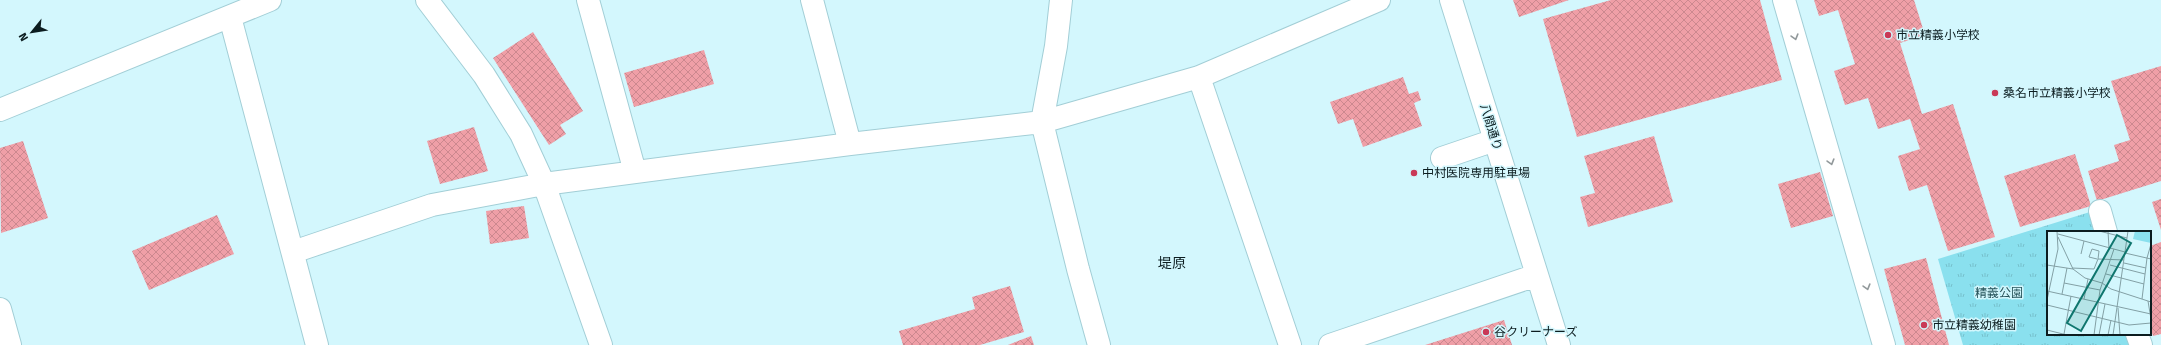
<svg xmlns="http://www.w3.org/2000/svg" width="2161" height="345" font-family="'Fira Sans','Noto Sans JP',sans-serif">
  <style>
    .park { fill: url(#park-tufts) }
    .building { fill: url(#building-cross-hatch) }
    .lines { fill: none; stroke-linecap: round; stroke-linejoin: round }
    .minor-casing { stroke: #a2ced6; stroke-width: 24 }
    .minor { stroke: #fff; stroke-width: 22 }
    .oneway { stroke: #92999b }
    .poi-dot { fill: #c93957; stroke: #d3f7fd; stroke-width: 1.5 }
    .labels { text-anchor: middle; dominant-baseline: central; stroke-width: 3; stroke-linejoin: round; paint-order: stroke }
    .poi-label { font-size: 12px; fill: #0c1d20; stroke: #d3f7fd; text-anchor: start }
    .street-label { font-size: 12px; fill: #0c1d20; stroke: #d3f7fd }
    .park-label { font-size: 12px; fill: #26535a; stroke: #d3f7fd }
    .quarter-label { font-size: 14px; fill: #0c1d20; stroke: #d3f7fd }
    .inset-road { fill: none; stroke: #83a0a5; stroke-width: 1 }
    .view { fill: #0f766e; fill-opacity: 0.15; stroke: #0f766e; stroke-width: 2 }
    .inset-edge { fill: none; stroke: #0c1d20; stroke-width: 2 }
  </style>
  <defs>
    <pattern id="park-tufts" width="24" height="20" patternUnits="userSpaceOnUse"><rect width="24" height="20" fill="#8ae0ee"/><path d="M3 7l-1-3M5 7V3M7 7l1-3M15 17l-1-3M17 17v-4M19 17l1-3" fill="none" stroke="#76c0cc"/></pattern>
    <pattern id="building-cross-hatch" width="8" height="8" patternUnits="userSpaceOnUse"><rect width="8" height="8" fill="#ef9fa7"/><path d="M0 0l8 8M0 8l8-8" fill="none" stroke="#cc888f"/></pattern>
  </defs>
  <rect width="100%" height="100%" fill="#d3f7fd"/>
  <path class="park" d="M 2093,211 L 2099,232 L 2048,232 L 2048,334 L 2130,334 L 2133,345 L 1963,345 L 1938,259 Z"/>
  <path class="building" d="M 1513,0 L 1569,0 L 1519,17 Z
    M 1611,0 L 1760,0 L 1782,80 L 1577,137 L 1543,19 Z
    M 1814,0 L 1914,0 L 1925,35 L 1900,43 L 1922,114 L 1953,104 L 1995,237 L 1948,251 L 1927,185 L 1909,191 L 1898,156 L 1920,149 L 1910,119 L 1878,129 L 1868,98 L 1845,105 L 1834,71 L 1855,64 L 1838,10 L 1819,16 Z
    M 533,32 L 583,111 L 560,125 L 566,134 L 549,145 L 493,58 Z
    M 704,50 L 714,84 L 634,107 L 624,73 Z
    M 2161,66 L 2161,181 L 2097,201 L 2088,171 L 2119,161 L 2114,145 L 2130,140 L 2111,81 Z
    M 1403,77 L 1409,94 L 1418,91 L 1421,100 L 1414,103 L 1422,126 L 1363,147 L 1353,119 L 1338,124 L 1330,102 Z
    M 474,127 L 488,171 L 440,184 L 427,141 Z
    M 1654,136 L 1673,202 L 1588,227 L 1580,197 L 1595,193 L 1584,156 Z
    M 23,141 L 48,218 L 1,233 L 0,148 Z
    M 2075,154 L 2091,206 L 2020,227 L 2004,176 Z
    M 1820,172 L 1833,216 L 1791,228 L 1778,184 Z
    M 2161,199 L 2161,230 L 2152,202 Z
    M 524,206 L 529,238 L 490,244 L 486,211 Z
    M 217,215 L 234,254 L 149,290 L 132,251 Z
    M 2161,242 L 2161,334 L 2153,336 L 2150,327 L 2150,246 Z
    M 1926,258 L 1949,345 L 1905,345 L 1884,269 Z
    M 1010,286 L 1024,332 L 980,345 L 903,345 L 899,331 L 975,309 L 972,297 Z
    M 1504,320 L 1512,345 L 1425,345 Z
    M 1031,336 L 1034,345 L 1008,345 Z"/>
  <g class="lines">
    <g class="minor-casing">
      <path id="minor" d="M 427,0 L 484,75 L 521,134 L 544,184 L 601,345
        M 588,0 L 635,172
        M 812,0 L 850,144
        M 1061,0 L 1056,46 L 1042,122 L 1078,269 L 1099,345
        M 1451,0 L 1559,345
        M 1784,0 L 1884,345
        M 230,17 L 317,345
        M 1199,77 L 1290,345
        M 0,110 L 270,0
        M 1442,158 L 1495,140
        M 2100,211 L 2106,232
        M 293,252 L 432,205 L 544,184 L 850,144 L 1042,122 L 1199,77 L 1379,0
        M 0,309 L 10,345
        M 2137,334 L 2141,345
        M 1330,345 L 1537,275"/>
    </g>
    <use href="#minor" class="minor"/>
  </g>
  <defs><path id="oneway-chevron" d="M-2-3.5L2.5 0L-2 3.5" fill="none" stroke-width="1.6" stroke-linecap="round" stroke-linejoin="round"/></defs>
  <g class="oneway">
    <use href="#oneway-chevron" transform="translate(1795 37) rotate(74)"/>
    <use href="#oneway-chevron" transform="translate(1831 162) rotate(74)"/>
    <use href="#oneway-chevron" transform="translate(1867 287) rotate(74)"/>
  </g>
  <g class="poi-dot">
    <circle cx="1888" cy="35" r="4"/>
    <circle cx="1995" cy="93" r="4"/>
    <circle cx="1414" cy="173" r="4"/>
    <circle cx="1924" cy="325" r="4"/>
    <circle cx="1486" cy="332" r="4"/>
  </g>
  <g class="labels">
    <g class="poi-label">
      <text x="1896" y="35">市立精義小学校</text>
      <text x="2003" y="93">桑名市立精義小学校</text>
      <text x="1422" y="173">中村医院専用駐車場</text>
      <text x="1932" y="325">市立精義幼稚園</text>
      <text x="1494" y="332">谷クリーナーズ</text>
    </g>
    <g class="street-label">
      <text transform="translate(1491 127) rotate(73)">八間通り</text>
    </g>
    <g class="park-label">
      <text x="1999" y="293">精義公園</text>
    </g>
    <g class="quarter-label">
      <text x="1172" y="263">堤原</text>
    </g>
  </g>
  <g transform="translate(2047 231)">
    <rect width="104" height="104" fill="#d3f7fd"/>
    <path d="M 88,0 L 104,0 L 104,12 L 86,8 Z" fill="#8ae0ee"/>
    <path class="inset-road" d="M 52,0 L 80,7M 61,0 L 62,17M 11,3 L 78,21M 11,6 L 26,38M 78,22 L 104,28M 34,23 L 37,10M 50,28 L 42,26 L 45,18 L 52,20 L 51,28M 77,32 L 99,37M 0,34 L 26,38 L 38,47 L 55,52 L 64,58 L 104,71M 63,34 L 98,43M 25,37 L 47,38 L 51,28 L 77,29M 59,43 L 97,53M 17,52 L 53,59M 0,60 L 104,83M 15,63 L 20,37M 37,68 L 41,48M 95,68 L 100,27 L 104,13M 0,69 L 11,18 L 10,0M 101,70 L 104,88M 0,74 L 82,94 L 104,92M 71,77 L 73,104M 0,99 L 20,104M 17,103 L 24,65M 47,104 L 53,59 L 67,18M 52,104 L 58,73M 61,104 L 64,89M 66,104 L 81,0"/>
    <path class="view" d="M 70,4 L 84,12 L 34,100 L 20,92 Z"/>
    <rect width="104" height="104" class="inset-edge"/>
  </g>
  <g transform="translate(32 32) rotate(240)" stroke="#d3f7fd" stroke-width="3" paint-order="stroke">
  <path d="M0-3L7 15L0 10L-7 15Z" fill="#0c1d20"/>
  <text y="-6" font-size="11" font-weight="bold" text-anchor="middle" fill="#0c1d20">N</text>
  </g>
</svg>
